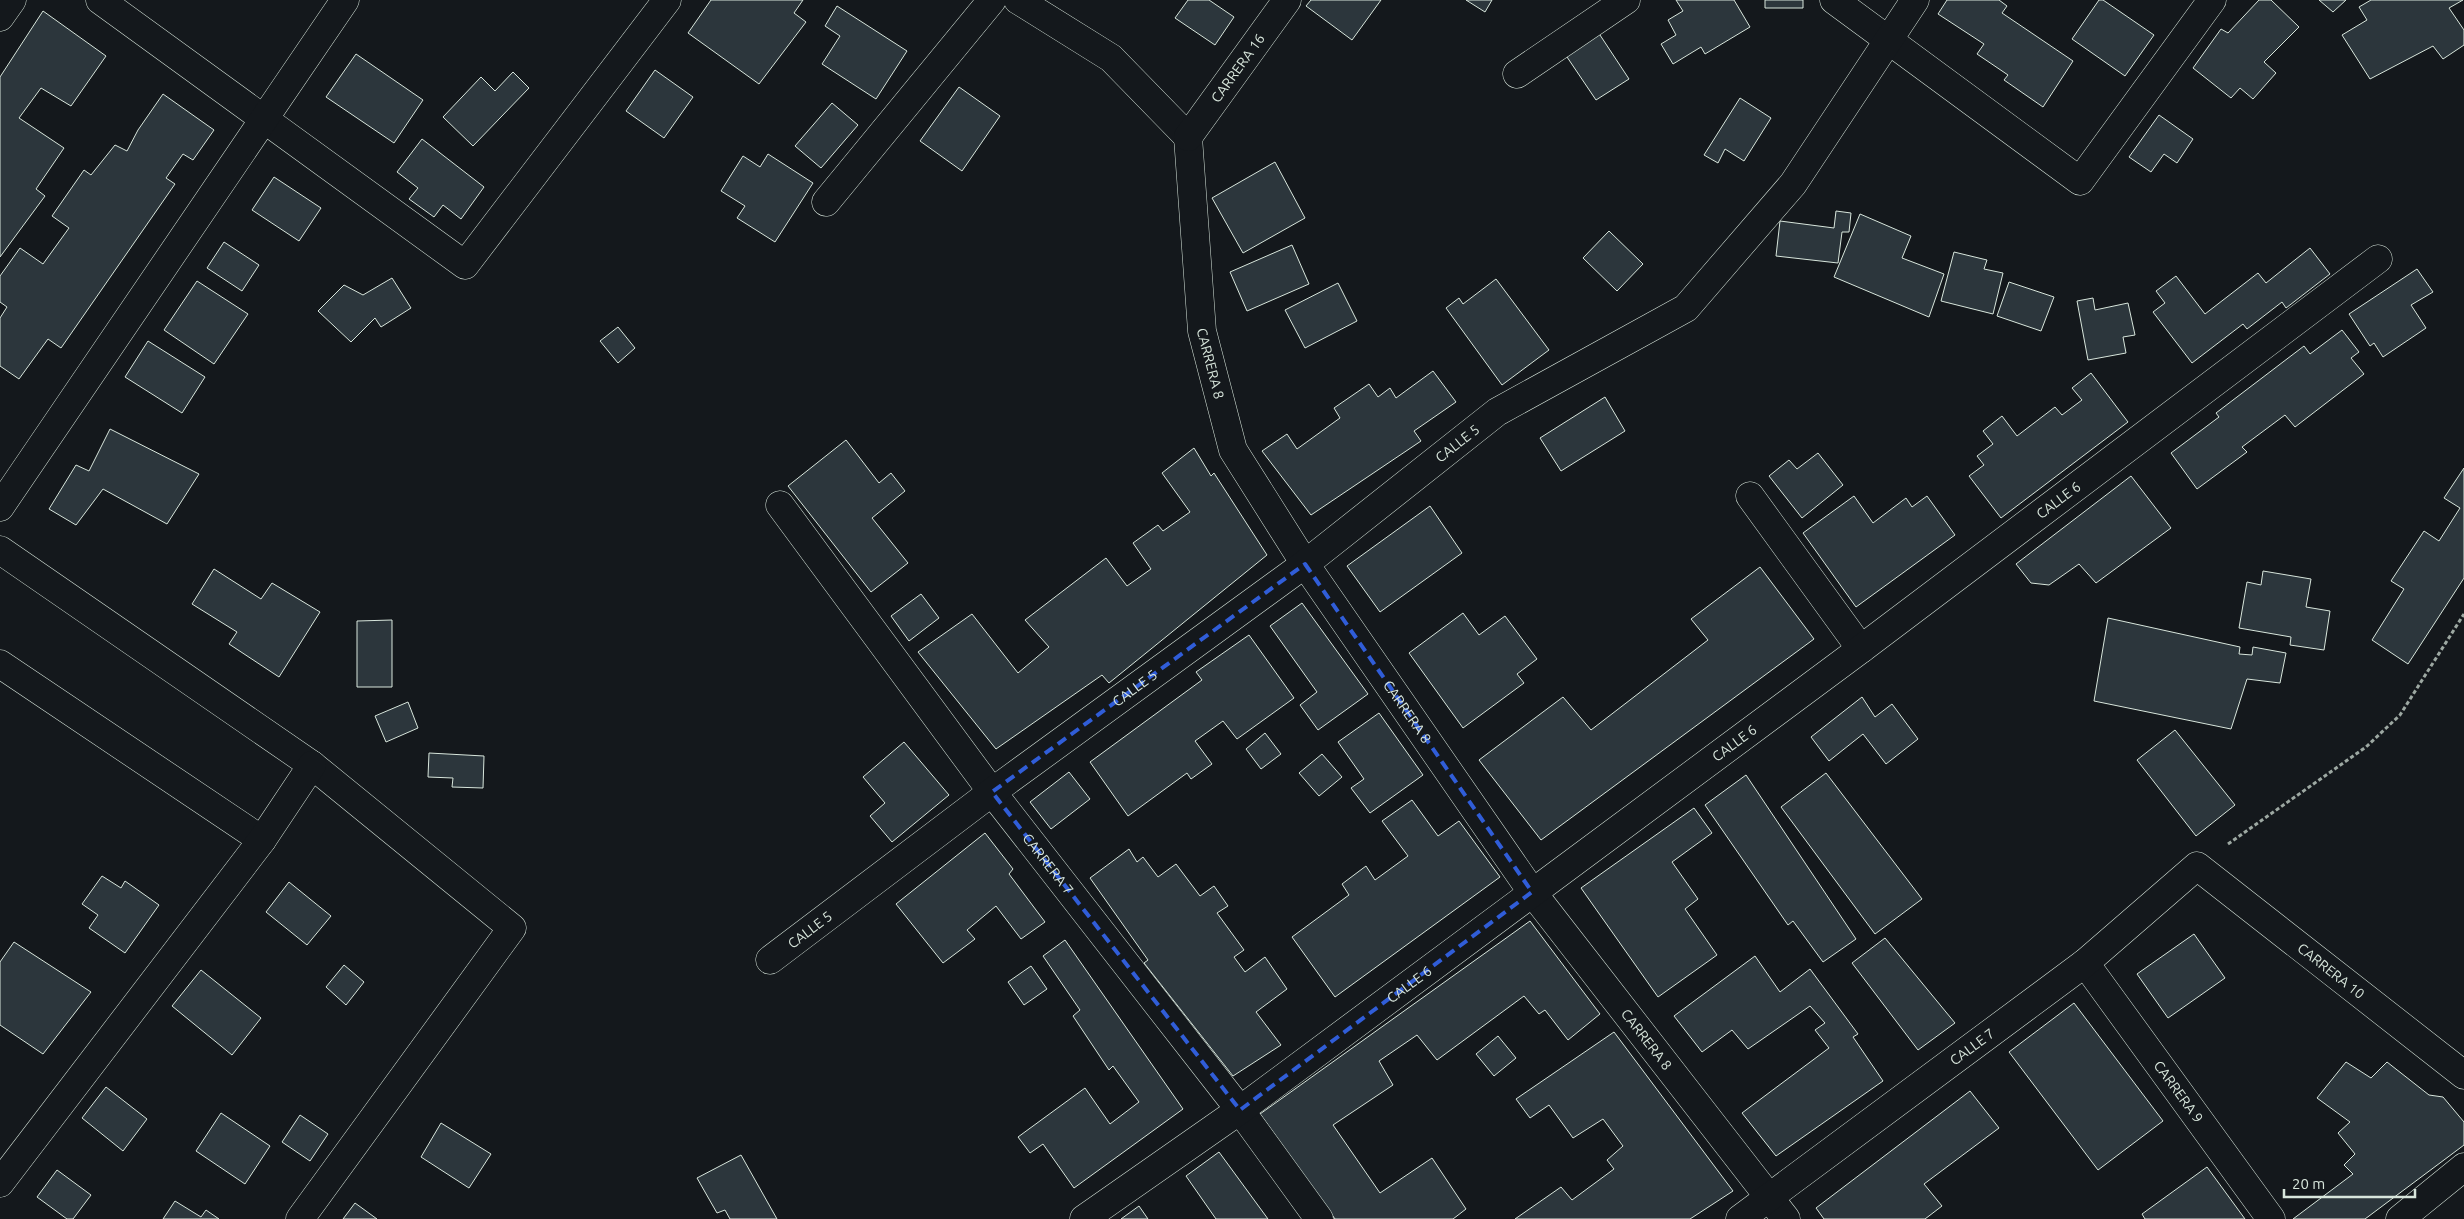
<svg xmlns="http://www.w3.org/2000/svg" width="2464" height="1219" font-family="Ubuntu,sans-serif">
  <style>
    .building { fill: #2c363c; stroke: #d8e6dc }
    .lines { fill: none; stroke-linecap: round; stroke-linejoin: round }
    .minor-casing { stroke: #d8e6dc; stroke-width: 29 }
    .path { stroke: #9da8a2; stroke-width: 3; stroke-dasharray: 4 2.5; stroke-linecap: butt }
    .minor { stroke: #14181c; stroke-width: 28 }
    .marked { fill: none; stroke: #305dd8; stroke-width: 4; stroke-dasharray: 10 6; stroke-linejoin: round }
    .labels { text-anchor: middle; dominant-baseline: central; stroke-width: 4; stroke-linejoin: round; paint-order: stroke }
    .street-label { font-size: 14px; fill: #d8e6dc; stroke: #14181c }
  </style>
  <rect width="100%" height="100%" fill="#14181c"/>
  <path class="building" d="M 711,0 L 803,0 L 794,13 L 806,22 L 759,84 L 688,33 Z
    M 1188,0 L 1209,0 L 1234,17 L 1215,45 L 1175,18 Z
    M 1311,0 L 1381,0 L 1352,40 L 1306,6 Z
    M 1466,0 L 1492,0 L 1485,12 Z
    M 1676,0 L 1734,0 L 1750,27 L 1705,54 L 1701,47 L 1673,64 L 1661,44 L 1676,35 L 1668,20 L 1683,11 Z
    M 1765,0 L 1803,0 L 1803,8 L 1765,8 Z
    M 1947,0 L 1999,0 L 2007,6 L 2002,13 L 2073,61 L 2043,107 L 2004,80 L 2008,75 L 1977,54 L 1984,44 L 1938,14 Z
    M 2099,0 L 2103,0 L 2154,35 L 2125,76 L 2072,39 Z
    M 2259,0 L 2271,0 L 2299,27 L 2264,62 L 2276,73 L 2253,99 L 2240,88 L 2231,98 L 2193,68 L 2221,29 L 2228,33 Z
    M 2319,0 L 2346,0 L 2333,12 Z
    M 2371,0 L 2463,0 L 2449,8 L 2464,30 L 2464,45 L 2443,59 L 2433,46 L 2370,79 L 2342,35 L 2367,20 L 2359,7 Z
    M 837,6 L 907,51 L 876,99 L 822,64 L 840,36 L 825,26 Z
    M 43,11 L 106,56 L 71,106 L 41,88 L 19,118 L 64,148 L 36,189 L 45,196 L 0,257 L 0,77 Z
    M 1598,32 L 1629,79 L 1596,100 L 1565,54 Z
    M 356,54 L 423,100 L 394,143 L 326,97 Z
    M 655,70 L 693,97 L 664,138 L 626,111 Z
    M 513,72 L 529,88 L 473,146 L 443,117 L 481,77 L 495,91 Z
    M 959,87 L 1000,116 L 962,171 L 920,141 Z
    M 163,94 L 214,130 L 193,160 L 183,154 L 166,178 L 175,184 L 61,348 L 48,339 L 19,379 L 0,366 L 0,318 L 7,307 L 0,302 L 0,276 L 20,248 L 43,264 L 69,228 L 52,216 L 84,170 L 91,175 L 115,145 L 127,151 L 138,130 Z
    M 1740,98 L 1771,118 L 1744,161 L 1725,149 L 1718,163 L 1704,155 Z
    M 832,103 L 858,125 L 821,168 L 795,146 Z
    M 2159,115 L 2193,139 L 2177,163 L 2164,154 L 2151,172 L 2129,157 Z
    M 422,139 L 484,187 L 461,219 L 443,205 L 434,217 L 409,199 L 418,188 L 397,172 Z
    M 768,154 L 813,183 L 775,242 L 737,218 L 745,206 L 721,191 L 743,156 L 760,167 Z
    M 1275,162 L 1305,218 L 1243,253 L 1212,198 Z
    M 274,177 L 321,208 L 299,241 L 252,210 Z
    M 1836,211 L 1851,213 L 1849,232 L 1842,232 L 1838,263 L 1776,256 L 1780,221 L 1834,228 Z
    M 1860,214 L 1911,236 L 1902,258 L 1944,274 L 1929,317 L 1834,277 Z
    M 1609,231 L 1643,264 L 1617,291 L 1583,258 Z
    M 224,242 L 259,265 L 242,291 L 207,268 Z
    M 1292,245 L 1309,284 L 1247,311 L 1230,272 Z
    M 2310,248 L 2330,274 L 2286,308 L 2282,302 L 2247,329 L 2243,324 L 2192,363 L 2153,312 L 2165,303 L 2156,291 L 2176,276 L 2205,314 L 2258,273 L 2266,283 Z
    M 1954,252 L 1987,260 L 1984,269 L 2003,273 L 1993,314 L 1941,301 Z
    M 2417,269 L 2433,292 L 2411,305 L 2426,328 L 2383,357 L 2374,343 L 2370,346 L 2349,314 Z
    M 392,278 L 411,308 L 381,327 L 375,318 L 351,342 L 318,311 L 344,285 L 363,295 Z
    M 1496,279 L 1549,350 L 1502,385 L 1446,308 L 1459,298 L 1463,304 Z
    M 197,281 L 248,314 L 214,364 L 164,330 Z
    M 2009,282 L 2054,297 L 2041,331 L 1997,316 Z
    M 1338,283 L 1357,321 L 1305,348 L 1285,310 Z
    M 2093,298 L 2095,310 L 2128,303 L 2135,335 L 2123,337 L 2126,353 L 2088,360 L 2077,301 Z
    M 618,327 L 635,348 L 618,363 L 600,341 Z
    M 2342,330 L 2359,352 L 2351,358 L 2364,374 L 2295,427 L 2285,415 L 2242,447 L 2247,452 L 2197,489 L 2171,453 L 2219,417 L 2216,413 L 2304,346 L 2310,354 Z
    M 148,341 L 205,377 L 182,413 L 125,377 Z
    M 1433,371 L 1456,402 L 1414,431 L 1421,441 L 1311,515 L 1262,451 L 1287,434 L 1297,449 L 1340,418 L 1334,408 L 1369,384 L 1378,397 L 1390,388 L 1396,398 Z
    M 2091,373 L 2128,422 L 2001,518 L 1969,476 L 1984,465 L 1977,456 L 1993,444 L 1983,431 L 2002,416 L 2017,436 L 2055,407 L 2062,415 L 2082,400 L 2072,388 Z
    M 1605,397 L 1625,431 L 1561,471 L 1540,438 Z
    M 110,429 L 199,474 L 167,524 L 103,489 L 76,525 L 49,509 L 76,465 L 89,471 Z
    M 846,440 L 879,483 L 891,473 L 905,491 L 872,518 L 908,563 L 871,592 L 788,486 Z
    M 1194,448 L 1211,476 L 1214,473 L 1267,555 L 1109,683 L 1102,675 L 996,749 L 918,652 L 972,614 L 1018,673 L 1049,647 L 1025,620 L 1106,558 L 1127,586 L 1151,569 L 1133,543 L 1158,525 L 1163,531 L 1190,512 L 1162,473 Z
    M 1818,453 L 1843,485 L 1802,518 L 1769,476 L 1789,460 L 1797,469 Z
    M 2464,468 L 2464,578 L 2408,664 L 2372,640 L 2404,589 L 2391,581 L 2424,531 L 2439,541 L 2460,508 L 2444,498 Z
    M 2131,476 L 2171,528 L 2096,583 L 2079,564 L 2049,585 L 2031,583 L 2016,564 Z
    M 1854,496 L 1873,523 L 1906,498 L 1912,507 L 1927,496 L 1955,535 L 1856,607 L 1803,533 Z
    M 1430,506 L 1462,553 L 1380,612 L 1347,566 Z
    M 1760,567 L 1814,639 L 1541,840 L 1479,760 L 1563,697 L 1591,730 L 1708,640 L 1691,619 Z
    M 214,569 L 261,599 L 272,583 L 320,612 L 279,677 L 229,644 L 237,632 L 192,604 Z
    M 2263,571 L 2311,579 L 2306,607 L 2330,611 L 2324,650 L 2290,645 L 2291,637 L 2239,628 L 2247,582 L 2261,585 Z
    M 921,594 L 939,618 L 909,641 L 891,616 Z
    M 1302,603 L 1368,694 L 1318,730 L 1300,705 L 1317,692 L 1270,626 Z
    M 1463,613 L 1479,635 L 1505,616 L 1537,659 L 1517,674 L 1524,683 L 1463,728 L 1409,653 Z
    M 2108,618 L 2240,647 L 2239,654 L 2252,655 L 2253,647 L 2286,653 L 2280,683 L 2247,679 L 2231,729 L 2094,701 Z
    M 392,620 L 392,687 L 357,687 L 357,621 Z
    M 1249,635 L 1294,698 L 1237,739 L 1223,721 L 1195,741 L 1212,764 L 1191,779 L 1187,773 L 1128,816 L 1090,762 L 1202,680 L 1196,672 Z
    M 1862,697 L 1875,717 L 1892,704 L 1918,739 L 1886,764 L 1863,734 L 1829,761 L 1811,737 Z
    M 408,702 L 418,728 L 386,742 L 375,716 Z
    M 1379,713 L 1423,775 L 1370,813 L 1351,788 L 1364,779 L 1338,742 Z
    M 2175,730 L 2235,805 L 2196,836 L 2137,760 Z
    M 1265,733 L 1281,754 L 1261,769 L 1246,749 Z
    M 904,742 L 949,795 L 892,842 L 870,816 L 885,803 L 863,777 Z
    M 429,753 L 484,756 L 483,788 L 452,787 L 453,778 L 428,777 Z
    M 1322,754 L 1342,777 L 1319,796 L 1299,773 Z
    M 1069,772 L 1090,799 L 1051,829 L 1030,802 Z
    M 1826,773 L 1922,899 L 1875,934 L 1781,807 Z
    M 1746,775 L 1856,939 L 1823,962 L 1793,921 L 1788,925 L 1705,805 Z
    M 1412,800 L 1438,836 L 1459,821 L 1500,877 L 1335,997 L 1292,937 L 1349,895 L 1342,884 L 1366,866 L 1375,880 L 1408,856 L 1382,821 Z
    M 1694,808 L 1712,833 L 1672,862 L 1698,899 L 1685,909 L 1717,955 L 1658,997 L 1581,888 Z
    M 985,833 L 1013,869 L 1009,874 L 1045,922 L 1021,939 L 996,906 L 967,930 L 975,939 L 943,963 L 896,904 Z
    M 1129,849 L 1137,862 L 1143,857 L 1158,877 L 1176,864 L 1200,896 L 1214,886 L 1228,906 L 1217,913 L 1244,950 L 1234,957 L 1245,972 L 1265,957 L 1287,989 L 1256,1012 L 1281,1045 L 1233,1076 L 1144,963 L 1148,960 L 1090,878 Z
    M 102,876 L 121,888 L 125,881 L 159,905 L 125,953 L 89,928 L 98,915 L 82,904 Z
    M 289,882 L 331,916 L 307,945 L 266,912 Z
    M 1530,921 L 1600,1014 L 1568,1040 L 1545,1010 L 1539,1014 L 1524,996 L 1437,1060 L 1417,1035 L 1379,1061 L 1393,1085 L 1333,1125 L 1380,1193 L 1432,1158 L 1466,1209 L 1453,1219 L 1335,1219 L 1260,1114 Z
    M 2194,934 L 2225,978 L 2168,1018 L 2137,974 Z
    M 1885,938 L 1955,1023 L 1918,1050 L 1852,963 Z
    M 1065,940 L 1183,1109 L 1074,1188 L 1043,1144 L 1030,1153 L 1018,1137 L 1085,1088 L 1110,1124 L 1139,1102 L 1113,1066 L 1109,1070 L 1073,1016 L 1080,1010 L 1043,956 Z
    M 14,942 L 91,992 L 43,1054 L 0,1025 L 0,962 Z
    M 1755,956 L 1780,992 L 1810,969 L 1858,1034 L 1853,1037 L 1883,1081 L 1776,1156 L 1742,1113 L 1829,1048 L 1815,1030 L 1825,1023 L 1810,1006 L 1748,1049 L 1732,1030 L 1702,1052 L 1674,1016 Z
    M 344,965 L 364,982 L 346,1005 L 326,987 Z
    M 1031,966 L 1047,989 L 1024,1005 L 1008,982 Z
    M 201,970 L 261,1018 L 232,1055 L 172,1006 Z
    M 2074,1003 L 2163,1121 L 2098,1170 L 2009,1052 Z
    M 1614,1032 L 1733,1191 L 1690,1219 L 1515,1219 L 1561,1187 L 1572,1200 L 1614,1169 L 1607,1160 L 1623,1146 L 1603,1119 L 1573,1138 L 1549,1105 L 1530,1118 L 1516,1099 Z
    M 1498,1036 L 1516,1058 L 1494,1076 L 1476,1054 Z
    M 2346,1062 L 2371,1078 L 2387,1062 L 2429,1095 L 2443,1097 L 2464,1122 L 2464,1145 L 2365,1219 L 2293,1219 L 2353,1174 L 2344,1165 L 2355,1154 L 2338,1133 L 2350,1122 L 2317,1098 Z
    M 106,1087 L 147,1119 L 123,1151 L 82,1118 Z
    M 1970,1091 L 1999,1128 L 1924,1184 L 1942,1206 L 1925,1219 L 1824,1219 L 1816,1208 Z
    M 221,1113 L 270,1146 L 245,1184 L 196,1151 Z
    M 300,1115 L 328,1134 L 310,1161 L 282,1142 Z
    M 441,1123 L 491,1154 L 469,1188 L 421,1157 Z
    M 1219,1152 L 1268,1219 L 1216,1219 L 1186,1176 Z
    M 741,1155 L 777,1219 L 730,1219 L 725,1210 L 717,1213 L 697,1178 Z
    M 2207,1167 L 2245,1219 L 2145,1219 L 2142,1214 Z
    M 57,1170 L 91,1195 L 73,1219 L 67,1219 L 37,1197 Z
    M 175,1201 L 201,1217 L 206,1210 L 219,1219 L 163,1219 Z
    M 355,1203 L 377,1219 L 343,1219 Z
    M 1139,1206 L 1148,1219 L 1121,1219 Z"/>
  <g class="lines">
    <g class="minor-casing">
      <g id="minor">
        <path d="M 100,0 L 465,265 L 667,0"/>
        <path d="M 1018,0 L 1111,58 L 1188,137"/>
        <path d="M 1834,0 L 2080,181 L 2212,0"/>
        <path d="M 0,17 L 12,0"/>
        <path d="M 1517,74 L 1626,0"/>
        <path id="s1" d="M 1188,137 L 1202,331 L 1233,450 L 1305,564 L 1532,892 L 1786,1219"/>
        <path id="s2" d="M 1188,137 L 1287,0"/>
        <path d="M 826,202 L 992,0"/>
        <path d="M 1750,496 L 1861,649"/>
        <path id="s3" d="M 780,505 L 992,792 L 1240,1110 L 1319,1219"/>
        <path d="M 0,507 L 345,0"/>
        <path d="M 0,550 L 312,765 L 512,928 L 300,1219"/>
        <path d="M 0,664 L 262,840"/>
        <path id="s4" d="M 770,960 L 992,792 L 1305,564 L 1497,412 L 1686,308 L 1793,184 L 1915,0"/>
        <path id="s5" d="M 2085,963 L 2271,1219"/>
        <path d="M 0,1183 L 262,840 L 312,765"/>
        <path id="s6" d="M 1084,1219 L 1240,1110 L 1861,649 L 2378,259"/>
        <path id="s7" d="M 1740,1219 L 2085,963 L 2197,866 L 2464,1075"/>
        <path d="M 2400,1219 L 2464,1167"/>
      </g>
    </g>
    <path class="path" d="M 2228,844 L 2366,747 L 2400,715 L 2464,614"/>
    <use href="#minor" class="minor"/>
  </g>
  <path class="marked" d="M 1305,564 L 1532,892 L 1240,1110 L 992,792 Z"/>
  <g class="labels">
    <g class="street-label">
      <text stroke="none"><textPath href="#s2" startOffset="85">CARRERA 16</textPath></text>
      <text stroke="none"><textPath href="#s1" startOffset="228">CARRERA 8</textPath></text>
      <text stroke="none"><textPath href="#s4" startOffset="860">CALLE 5</textPath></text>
      <text stroke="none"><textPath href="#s6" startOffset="1211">CALLE 6</textPath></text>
      <text stroke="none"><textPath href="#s4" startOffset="455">CALLE 5</textPath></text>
      <text stroke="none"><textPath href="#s1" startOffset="632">CARRERA 8</textPath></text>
      <text stroke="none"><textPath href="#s6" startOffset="806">CALLE 6</textPath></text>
      <text stroke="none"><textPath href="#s3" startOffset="448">CARRERA 7</textPath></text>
      <text stroke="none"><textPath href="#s4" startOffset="50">CALLE 5</textPath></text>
      <text stroke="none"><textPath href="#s7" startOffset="748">CARRERA 10</textPath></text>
      <text stroke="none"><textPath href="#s6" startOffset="401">CALLE 6</textPath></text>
      <text stroke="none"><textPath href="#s1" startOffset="1038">CARRERA 8</textPath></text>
      <text stroke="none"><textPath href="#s7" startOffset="289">CALLE 7</textPath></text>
      <text stroke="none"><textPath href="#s5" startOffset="159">CARRERA 9</textPath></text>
    </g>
  </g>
  <path d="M2284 1189v8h131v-8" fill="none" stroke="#d8e6dc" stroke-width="2.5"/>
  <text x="2292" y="1189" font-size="15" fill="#d8e6dc" stroke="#14181c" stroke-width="4" paint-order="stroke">20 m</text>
</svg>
